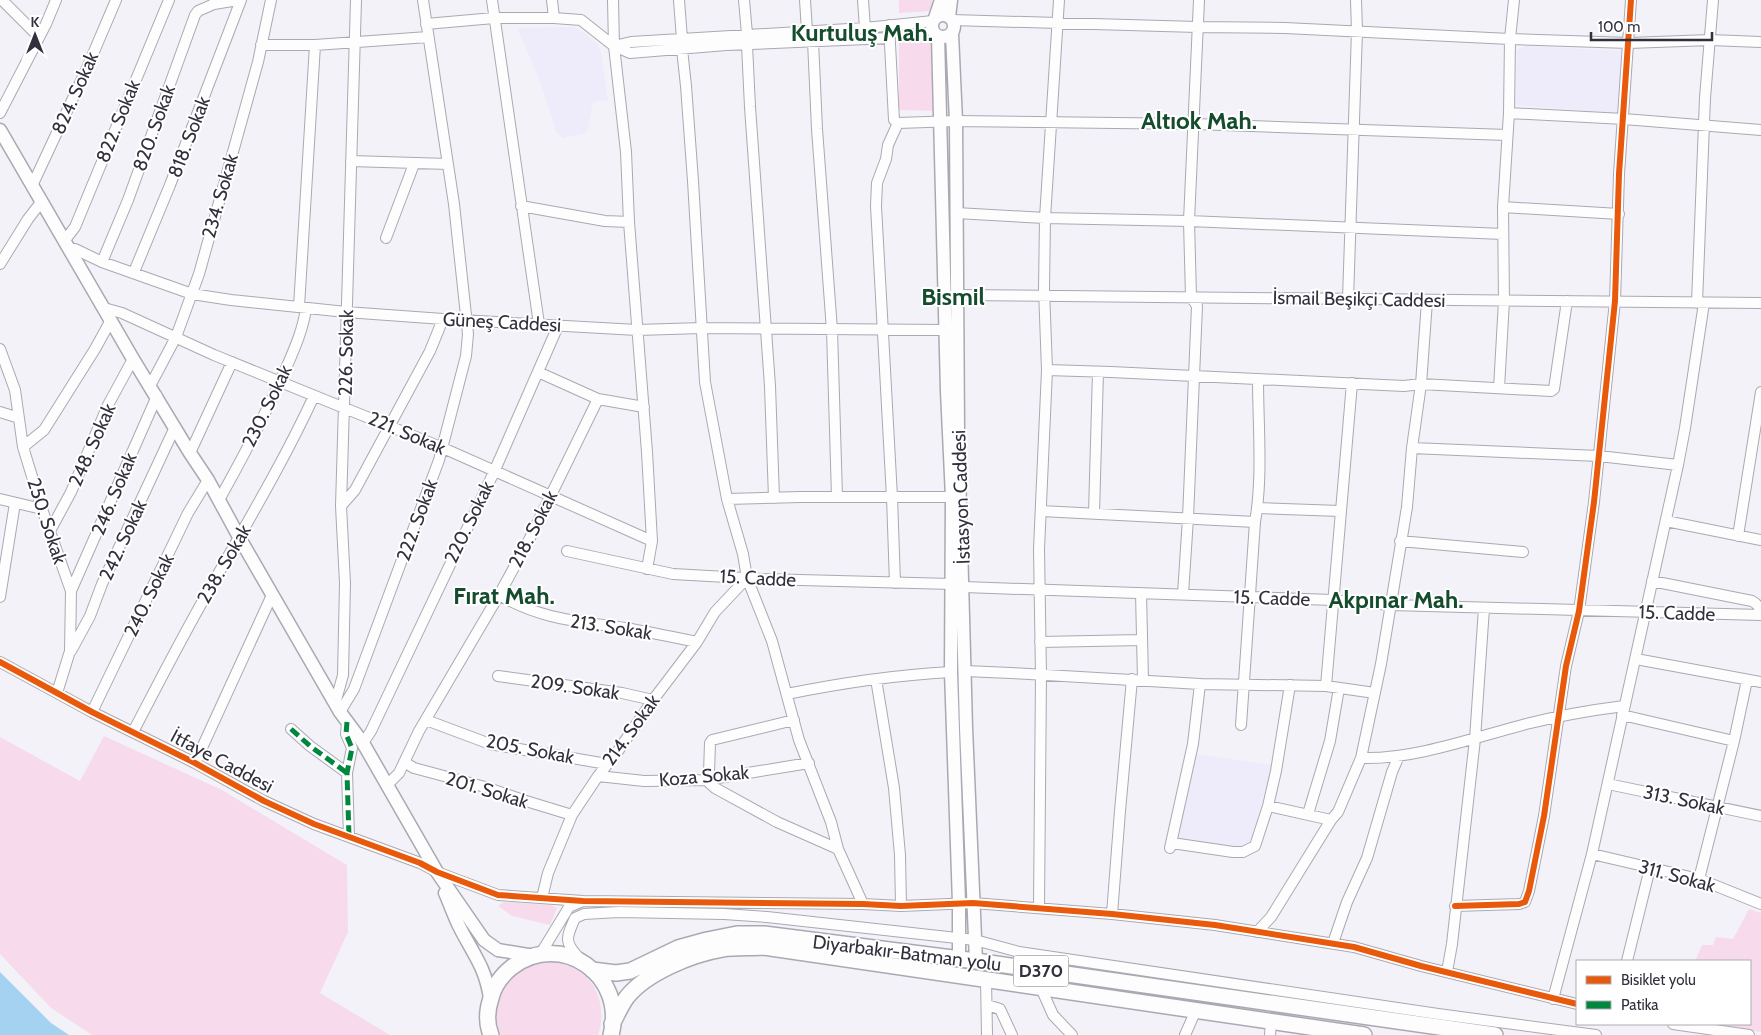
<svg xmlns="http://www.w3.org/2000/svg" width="1761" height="1035" font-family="Cabin,sans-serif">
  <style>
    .built { fill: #eeebfb }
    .green { fill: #f7dbec }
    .water { fill: #a6d2f1 }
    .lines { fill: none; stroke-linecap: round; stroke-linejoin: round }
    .minor-casing { stroke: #aaa9b2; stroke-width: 12 }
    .major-casing { stroke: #aaa9b2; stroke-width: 15 }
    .highway-casing { stroke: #aaa9b2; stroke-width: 18 }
    .minor { stroke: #fdfdfe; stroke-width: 10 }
    .major { stroke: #fdfdfe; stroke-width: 12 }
    .highway { stroke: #fdfdfe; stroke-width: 15 }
    .quiet { stroke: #00873e; stroke-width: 5; stroke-dasharray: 10 5; stroke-linecap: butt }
    .cycleway-casing { stroke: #fff; stroke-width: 9 }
    .cycleway { stroke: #e8590c; stroke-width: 6 }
    .labels { text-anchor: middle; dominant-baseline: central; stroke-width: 4; stroke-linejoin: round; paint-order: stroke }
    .shield { fill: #fff; stroke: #706e77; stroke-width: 1 }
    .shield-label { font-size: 18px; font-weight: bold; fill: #32303d }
    .street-label { font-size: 19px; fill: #32303d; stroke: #fff }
    .district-label { font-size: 24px; font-weight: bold; fill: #144c2d; stroke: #fff }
  </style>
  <rect width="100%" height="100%" fill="#f3f2f9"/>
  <path class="built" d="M 574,27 L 586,34 L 597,44 L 601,53 L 608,100 L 593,102 L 587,133 L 563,138 L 556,131 L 539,78 L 517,28 Z
    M 1525,46 L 1623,51 L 1619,114 L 1516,105 L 1517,50 Z
    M 1195,754 L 1272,765 L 1254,830 L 1250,840 L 1245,848 L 1188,840 L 1177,837 Z"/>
  <path class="green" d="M 899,0 L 932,0 L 933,11 L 899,13 Z
    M 899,30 L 928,30 L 933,41 L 936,111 L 899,110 Z
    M 104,736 L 222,790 L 347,865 L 348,932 L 320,993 L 390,1035 L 92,1035 L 51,1008 L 0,954 L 0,737 L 80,781 Z
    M 504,902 L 552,905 L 557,908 L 550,925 L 512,916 L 498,906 Z
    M 1749,909 L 1761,913 L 1761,1032 L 1720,1027 L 1709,1024 L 1750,1024 L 1750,961 L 1695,961 L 1702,945 L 1713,945 L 1716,937 L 1733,939 Z
    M 556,962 C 561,964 567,965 572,967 C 598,979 607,1009 598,1035 L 501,1035 C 489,1012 501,978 525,968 C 536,963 545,962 556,962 Z"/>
  <path class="water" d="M 0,972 L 51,1023 L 69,1035 L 0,1035 Z"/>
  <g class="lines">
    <g class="minor-casing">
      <path id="minor" d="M 2,0 L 39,37
        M 492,0 L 539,324
        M 552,0 L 554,18
        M 613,0 L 614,46 L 626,152 L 629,222 L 647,452 L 652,541 L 647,569
        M 679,0 L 682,39
        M 744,0 L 747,34
        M 805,0 L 807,31
        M 863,0 L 865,28
        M 214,4 L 238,0
        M 952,20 L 1197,27 L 1285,28 L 1510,39 L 1629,43 L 1710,40 L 1761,42
        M 426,24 L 494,18 L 554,18 L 581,20 L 614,46 L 630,53 L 726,45 L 890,38
        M 889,25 L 894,120 L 898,123 L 956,121 L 1194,124 L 1507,135
        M 813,41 L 817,129 L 832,330 L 837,497
        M 261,45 L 315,45 L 428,37
        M 747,45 L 750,107 L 770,386 L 774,498
        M 614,46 L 631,42 L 865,28 L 933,21
        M 682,49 L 686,86 L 693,181 L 705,382 L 727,499 L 743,554 L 747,578 L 772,641 L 799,740 L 831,822 L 838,849 L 863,904
        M 0,113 L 46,24 L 56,0
        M 1509,113 L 1624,119 L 1761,130
        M 351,161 L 448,164
        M 32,186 L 87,68 L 116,0
        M 521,206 L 605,221 L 629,222
        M 1503,207 L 1619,214
        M 956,213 L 1045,218 L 1189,221 L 1503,234
        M 386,238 L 414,164
        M 65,240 L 75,227 L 169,0
        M 69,249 L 75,249 L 102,262 L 192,294 L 231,300 L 346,312 L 443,319 L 637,330 L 702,328 L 945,330
        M 102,262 L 128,200 L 195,15 L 198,11 L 214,4 L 215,0
        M 0,264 L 28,219 L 42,201
        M 134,272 L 170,185 L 241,0
        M 957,295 L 1761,303
        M 1348,299 L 1357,31 L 1356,0
        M 1697,303 L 1705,98 L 1713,0
        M 299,307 L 315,45
        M 104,308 L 122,313 L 214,355 L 443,448 L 652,541
        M 0,349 L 15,390 L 23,447 L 42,509 L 71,591 L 70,651 L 57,693
        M 1047,370 L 1111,372 L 1404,386 L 1421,384 L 1551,391 L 1554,389 L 1567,301
        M 538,372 L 598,399 L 644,407
        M 150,386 L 176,337 L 199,274 L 258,62 L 271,0
        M 1499,388 L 1504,301 L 1503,207 L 1509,113 L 1510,39 L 1514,0
        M 0,412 L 19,418
        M 23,447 L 44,430 L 95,349 L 111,320
        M 1412,448 L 1599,456 L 1678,465
        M 190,453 L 232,362
        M 0,499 L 42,509
        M 727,499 L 801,497 L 952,497
        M 219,500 C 242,459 264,417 284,373 C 293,352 303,331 306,308
        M 341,506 L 355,490 L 430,351 L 443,319
        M 1257,508 L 1340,511
        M 1041,511 L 1255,522
        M 1094,513 L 1098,372
        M 1666,521 L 1761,540
        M 50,531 L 71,492 L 108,405 L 133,359
        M 1738,536 L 1761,392
        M 1400,541 L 1523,552
        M 567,551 L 673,574 L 762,579 L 952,584
        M 1652,581 L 1752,601 C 1758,604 1760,608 1761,615
        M 895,583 L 892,497 L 876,206 L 877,183 L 886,159 L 888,145 L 898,123
        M 964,587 L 1333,600 L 1391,605 L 1761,615
        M 71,591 L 157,396
        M 1141,593 L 1143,680
        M 1183,594 L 1188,518 L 1197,306 L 1191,297 L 1189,221 L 1199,0
        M 499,595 C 543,620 577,621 625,628 C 649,632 673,637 697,642
        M 0,597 L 15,503
        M 1040,642 L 1142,640
        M 71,651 L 90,616 L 102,584 L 175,427
        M 1636,659 L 1761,682
        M 0,662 L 92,712 L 195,763 L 264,801 L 314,824 L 420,863 L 437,872 L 498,895 L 583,901 L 863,904 L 901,906 L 973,903 L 1112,914 L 1215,925 L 1354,947 L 1421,966 L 1577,1004
        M 965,671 L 1011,673 L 1200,684 L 1326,686 L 1375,693
        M 498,676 L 622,693 L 653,700
        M 876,679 L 894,788 L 900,855 L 901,906
        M 1326,686 L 1352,383
        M 787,694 C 841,683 896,675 951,672
        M 335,704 L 343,675 L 345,583 L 341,506 L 356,0
        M 92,712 L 188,513 L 208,480
        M 340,712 L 354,689 L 439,460 L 466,356 L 468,334 L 454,204 L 423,0
        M 1622,715 L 1734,741
        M 426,720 L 490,744 L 607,764
        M 794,720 L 712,740 L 710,743 L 709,773 L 706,780 L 715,788 L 777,822 L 838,849
        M 347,722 L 346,734 L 352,748 L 347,773 L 349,837
        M 1241,725 L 1255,522 C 1263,476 1258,426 1258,379
        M 291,729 L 310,746 L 347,773
        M 133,732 C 158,684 182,637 209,590 C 245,526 283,463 314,396
        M 363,743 L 371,731 L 494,472 L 558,326
        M 1361,758 C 1413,760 1476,737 1526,724 C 1558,716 1592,710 1624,706
        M 404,762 L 414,768 L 485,787 L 526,801 L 572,815
        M 195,763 L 272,595
        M 598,776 L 644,781 L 706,780 L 809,763
        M 1608,784 L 1761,816
        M 387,785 L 399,773 L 419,731 L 499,595 L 529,540 L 598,399
        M 1268,806 L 1331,820
        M 1308,814 L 1330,741 L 1339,688
        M 1172,843 L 1233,852 L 1243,852 L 1255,846 L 1268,806 L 1276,771 L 1290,685
        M 1170,848 L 1193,744 L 1200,684
        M 1592,854 L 1699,879 L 1761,904
        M 1699,879 L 1734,741 L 1747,680
        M 542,898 L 548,873 L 572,815 L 598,776 L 618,751 L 653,700 L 697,642 L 715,612 L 747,578
        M 1455,906 L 1519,904 L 1525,902 L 1529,891 L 1544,816 L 1566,666 L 1579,611 L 1594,502 L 1615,301 L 1619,174 L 1631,0
        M 1039,908 L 1041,675 L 1039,549 L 1047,370 L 1044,289 L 1045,218 L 1059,0
        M 1112,914 L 1120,811 L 1132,679
        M 1257,932 L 1271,917 L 1331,820 L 1338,812 L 1361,758 L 1381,664 L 1407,507 L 1412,448 L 1421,384 L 1427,301
        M 1333,943 L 1347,902 L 1367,858 L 1392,772 L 1399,756
        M 541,953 L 569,907 L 583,901
        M 579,958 C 564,942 566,938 575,918 L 584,914 L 619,912 L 724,914 L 767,917 L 975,940 L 1019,952 L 1438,1014 L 1596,1035
        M 1627,961 L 1650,868
        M 1447,972 L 1452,944 L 1475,739 L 1484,608
        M 986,979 L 987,1035
        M 1041,988 L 1053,1015 L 1072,1035
        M 1553,999 L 1592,854 L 1678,465 L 1685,428 L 1704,303
        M 987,1005 L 1000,1009 L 1012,1035
        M 1673,1024 L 1749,1035
        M 1185,1035 L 1196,1010
        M 1270,1035 L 1271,1022"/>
    </g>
    <g class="major-casing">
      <path id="major" d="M932 26a11 11 0 1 1 22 0a11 11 0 1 1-22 0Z
        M 949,17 L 951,0
        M 935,18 L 941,0
        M 952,34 L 956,121 L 958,433 L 966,728 L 976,961
        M 938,36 L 947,391 L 952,497 L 951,672 L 959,903 L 959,960
        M 0,130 L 133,359 L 190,453 L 208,480 L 239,537 L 340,712 L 363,743 L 437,872 L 484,940 L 498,950 L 534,956
        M 445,893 C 450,904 454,916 459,926 C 473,954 485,966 490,998"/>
    </g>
    <g class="highway-casing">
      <path id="highway" d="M 592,970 L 616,973 L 630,971 L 678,948 L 707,940 L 737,934 L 764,934 L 976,961 L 1495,1035
        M 612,1024 C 617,1015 621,1005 627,997 C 646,973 692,954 722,949 C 736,947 751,948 764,947 L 1364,1035
        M 491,1035 C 486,1023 487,1010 491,998 C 494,985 502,975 512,967 C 561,930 627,975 611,1035"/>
    </g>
    <use href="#minor" class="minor"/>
    <use href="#major" class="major"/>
    <use href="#highway" class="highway"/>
    <path class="quiet" d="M 347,722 L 346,734 L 352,748 L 347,773 L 349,837
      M 291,729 L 310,746 L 347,773"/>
    <g class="cycleway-casing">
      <path id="cycleway" d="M 0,662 L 92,712 L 195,763 L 264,801 L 314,824 L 420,863 L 437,872 L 498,895 L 583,901 L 863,904 L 901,906 L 973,903 L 1112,914 L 1215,925 L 1354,947 L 1421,966 L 1577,1004
        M 1455,906 L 1519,904 L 1525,902 L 1529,891 L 1544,816 L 1566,666 L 1579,611 L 1594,502 L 1615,301 L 1619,174 L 1631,0"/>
    </g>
    <use href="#cycleway" class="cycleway"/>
  </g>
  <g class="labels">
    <rect class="shield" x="1013.5" y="955.5" width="55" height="31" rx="4"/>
    <g class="shield-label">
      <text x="1041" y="971">D370</text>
    </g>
    <g class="street-label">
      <text transform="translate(75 93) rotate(-66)">824. Sokak</text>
      <text transform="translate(118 121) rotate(-68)">822. Sokak</text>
      <text transform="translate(154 128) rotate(-70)">820. Sokak</text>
      <text transform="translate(189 137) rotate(-69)">818. Sokak</text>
      <text transform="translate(220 196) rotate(-74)">234. Sokak</text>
      <text transform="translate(1359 299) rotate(1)">İsmail Beşikçi Caddesi</text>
      <text transform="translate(502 322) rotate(3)">Güneş Caddesi</text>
      <text transform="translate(346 353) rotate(-89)">226. Sokak</text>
      <text transform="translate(267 406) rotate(-64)">230. Sokak</text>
      <text transform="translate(407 433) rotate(23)">221. Sokak</text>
      <text transform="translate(92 445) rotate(-66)">248. Sokak</text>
      <text transform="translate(114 494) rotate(-67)">246. Sokak</text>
      <text transform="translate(961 497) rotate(-92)">İstasyon Caddesi</text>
      <text transform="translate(417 520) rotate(-70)">222. Sokak</text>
      <text transform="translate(47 521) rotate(72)">250. Sokak</text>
      <text transform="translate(469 522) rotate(-64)">220. Sokak</text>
      <text transform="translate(533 529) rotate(-63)">218. Sokak</text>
      <text transform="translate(123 540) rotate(-65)">242. Sokak</text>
      <text transform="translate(224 564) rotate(-60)">238. Sokak</text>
      <text transform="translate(758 578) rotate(3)">15. Cadde</text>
      <text transform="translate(149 595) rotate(-64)">240. Sokak</text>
      <text transform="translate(1272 598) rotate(2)">15. Cadde</text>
      <text transform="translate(1677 613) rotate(2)">15. Cadde</text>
      <text transform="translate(611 627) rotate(9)">213. Sokak</text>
      <text transform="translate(575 687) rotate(8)">209. Sokak</text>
      <text transform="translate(631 730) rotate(-54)">214. Sokak</text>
      <text transform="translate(530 749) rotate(11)">205. Sokak</text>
      <text transform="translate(222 761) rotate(28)">İtfaye Caddesi</text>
      <text transform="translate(704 776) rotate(-5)">Koza Sokak</text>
      <text transform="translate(487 790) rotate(17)">201. Sokak</text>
      <text transform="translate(1684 800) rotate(12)">313. Sokak</text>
      <text transform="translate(1677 876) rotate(15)">311. Sokak</text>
      <text transform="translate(907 953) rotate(7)">Diyarbakır-Batman yolu</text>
    </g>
    <g class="district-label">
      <text x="862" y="32">Kurtuluş Mah.</text>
      <text x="1199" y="120">Altıok Mah.</text>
      <text x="953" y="296">Bismil</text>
      <text x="504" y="595">Fırat Mah.</text>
      <text x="1396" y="599">Akpınar Mah.</text>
    </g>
  </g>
  <rect x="1576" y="960" width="175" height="65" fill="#ffffff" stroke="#adacb1"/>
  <rect x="1586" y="976" width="25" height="8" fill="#e8590c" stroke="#adacb1"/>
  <text x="1621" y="985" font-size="15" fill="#32303d">Bisiklet yolu</text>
  <rect x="1586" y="1001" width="25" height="8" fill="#00873e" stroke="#adacb1"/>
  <text x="1621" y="1010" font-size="15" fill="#32303d">Patika</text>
  <g transform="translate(35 35)" stroke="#ffffff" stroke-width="4" paint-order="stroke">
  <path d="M0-4L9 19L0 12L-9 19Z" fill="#32303d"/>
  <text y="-8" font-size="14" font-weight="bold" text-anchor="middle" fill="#32303d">K</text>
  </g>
  <path d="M1591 32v8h121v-8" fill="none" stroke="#32303d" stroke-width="2.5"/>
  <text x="1598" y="32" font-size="15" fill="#32303d" stroke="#ffffff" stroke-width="4" paint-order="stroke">100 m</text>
</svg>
